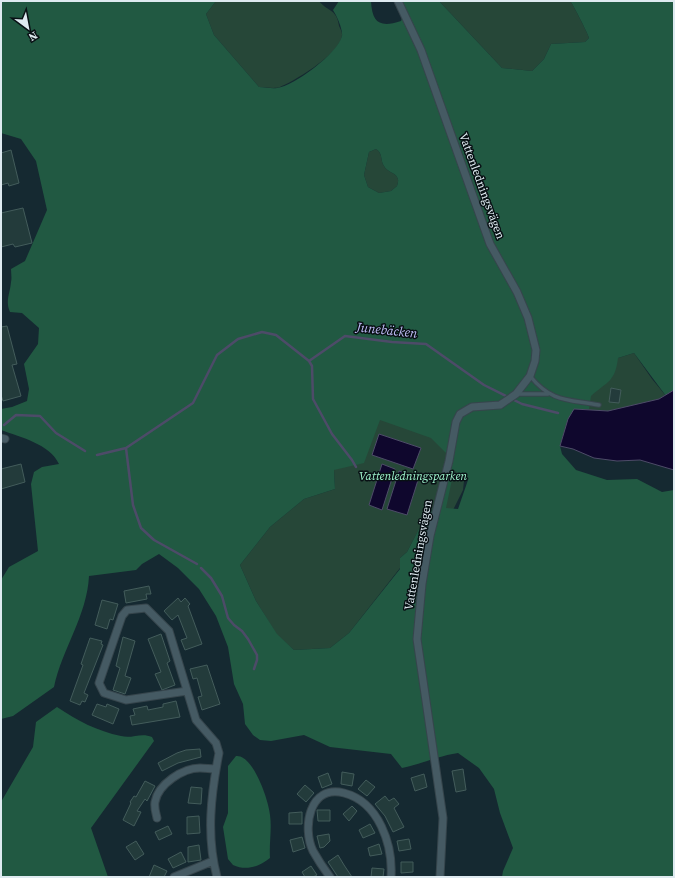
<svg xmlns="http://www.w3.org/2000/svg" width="675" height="878" font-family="'Source Serif 4',serif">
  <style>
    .green { fill: #264738 }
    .forest { fill: #215942; fill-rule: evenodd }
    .water { fill: #0f072d; stroke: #4d4b68 }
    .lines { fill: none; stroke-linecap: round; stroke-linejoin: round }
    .stream { stroke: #4d4b68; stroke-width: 2.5 }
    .building { fill: #233b3b; stroke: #435c5b }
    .service-casing { stroke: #36454c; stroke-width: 5.5 }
    .minor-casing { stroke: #36454c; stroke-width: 9 }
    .service { stroke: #455a63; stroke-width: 3.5 }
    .minor { stroke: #455a63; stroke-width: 7 }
    .labels { text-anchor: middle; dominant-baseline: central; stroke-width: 3; stroke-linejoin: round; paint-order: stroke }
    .street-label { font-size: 12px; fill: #deeaf0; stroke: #081014 }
    .park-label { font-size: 12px; font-style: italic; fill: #a0f6ce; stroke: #081014 }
    .water-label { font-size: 13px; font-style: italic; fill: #c0bef8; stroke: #081014 }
  </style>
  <rect width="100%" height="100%" fill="#152931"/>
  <path class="green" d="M 216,1 L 319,1 C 328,12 337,9 339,26 C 340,28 342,32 342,34 C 343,52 295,81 280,87 C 274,89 265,87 259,87 L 214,35 L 206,14 Z
    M 439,1 L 570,1 C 573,4 589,36 589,38 L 585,42 L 551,44 L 544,59 L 532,71 L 502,68 Z
    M 376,149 C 383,153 380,160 384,166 C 387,172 394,172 397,177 C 399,180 398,183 397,186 L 391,191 L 379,193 L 368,187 L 364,175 L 369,152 Z
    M 634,353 L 652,379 L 666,396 L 548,448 L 469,436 L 463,490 L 438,540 L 417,533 L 407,552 L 400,558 L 400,568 L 349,633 L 330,648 L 294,650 L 277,635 L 256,601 L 240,565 L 270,527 L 304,499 L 335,489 L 334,470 L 384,395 L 618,358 Z"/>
  <path class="forest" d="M 1,1 L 216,1 L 206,14 L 214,35 L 259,87 C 265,87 272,89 277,88 C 294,86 338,53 342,36 C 343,30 337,16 333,10 L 339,1 L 371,1 C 372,23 380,28 401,21 L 405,10 L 401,1 L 439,1 L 502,68 L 532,71 L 544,59 L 551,44 L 585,42 L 589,38 C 589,36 573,4 570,1 L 674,1 L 674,390 L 666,396 L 634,353 L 618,358 C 615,382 608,381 591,396 L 589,409 L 575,409 L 566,424 L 560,446 L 562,454 L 576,470 L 607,480 L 637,479 L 662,492 L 674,490 L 674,877 L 502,877 L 503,871 L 513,848 L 500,813 L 494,789 L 479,768 L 458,753 C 438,756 421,764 402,768 L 391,754 L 330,747 L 304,735 L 271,741 L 260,740 L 253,735 L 245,724 L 243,704 L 234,684 L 228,647 L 216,616 L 199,589 L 178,568 L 159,554 L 142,564 L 136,570 L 89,576 C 87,616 62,649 54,687 L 13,716 L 1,719 L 1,580 L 9,567 L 38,551 L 31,484 L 34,472 L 42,467 L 59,464 C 50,444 20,437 1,430 L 1,409 L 12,407 L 27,401 L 29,389 L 24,364 L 38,344 L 39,328 L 22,313 L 10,312 C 5,301 10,294 11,282 C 12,278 11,273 11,269 L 25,261 L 47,210 L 36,161 L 21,139 L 1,133 ZM 376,149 C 383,153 380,160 384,166 C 387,172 394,172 397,177 C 399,180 398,183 397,186 L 391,191 L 379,193 L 368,187 L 364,175 L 369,152 ZM 380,420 L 431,438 L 450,457 L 442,494 L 419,529 L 407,552 L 400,558 L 400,569 L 349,633 L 330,648 L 294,650 L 277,634 L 256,601 L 240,565 L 270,527 L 304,499 L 335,489 L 334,470 L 364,463 ZM 454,470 L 468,480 L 458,509 L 446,508 Z
    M 57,707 C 78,721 97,731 121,736 C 132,739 141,732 152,737 L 154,741 L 91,828 L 108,877 L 1,877 L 1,802 L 33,747 L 36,722 Z
    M 236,756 C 253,754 269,801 270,815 C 272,829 269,844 270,858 C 259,867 246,871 233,865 L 228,859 L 223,827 L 228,813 L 228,766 Z"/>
  <path class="water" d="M 674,390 L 674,470 L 640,460 L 617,461 L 594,458 L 573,449 L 560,446 L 568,419 L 574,409 L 608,411 L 659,399 Z
    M 379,434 L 421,448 L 413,469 L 372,455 Z
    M 382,464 L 395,469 L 382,510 L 369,505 Z
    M 399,471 L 419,477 L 407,515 L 387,509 Z"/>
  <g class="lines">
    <path class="stream" d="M 309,361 L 312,366 L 313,399 L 332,434 L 352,460 L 356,467
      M 4,425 L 16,415 L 40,416 L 56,433 L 85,451
      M 126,448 L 133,505 L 141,528 L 154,540 L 197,564
      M 97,455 L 126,448 L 193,403 L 217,355 L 238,339 L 262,332 L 276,335 L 309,361 L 345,336 L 392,342 L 426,344 L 484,385 L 522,404 L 558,413
      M 201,568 L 211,578 L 222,596 L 228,618 L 234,625 L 242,631 L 248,639 L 257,655 L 257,660 L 254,669"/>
  </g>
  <path class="building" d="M 11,150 L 19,183 L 9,186 L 8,183 L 1,185 L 1,153 Z
    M 23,208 L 32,243 L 15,247 L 13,244 L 1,247 L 1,213 Z
    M 7,326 L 17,364 L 12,365 L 21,396 L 3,401 L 1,395 L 1,327 Z
    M 611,388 L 621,390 L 619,403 L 609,402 Z
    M 21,464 L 25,482 L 1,489 L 1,469 Z
    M 149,586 L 151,594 L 146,594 L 147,599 L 126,603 L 124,591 Z
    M 178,598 L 181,602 L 185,598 L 190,604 L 188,606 L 202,644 L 185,650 L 181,640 L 187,638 L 178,615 L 172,620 L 164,611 Z
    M 102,600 L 118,604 L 113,620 L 110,619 L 107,629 L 95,625 Z
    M 161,634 L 170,661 L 167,663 L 175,685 L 162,690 L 155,674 L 161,672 L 148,639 Z
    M 123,637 L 135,641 L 125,676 L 131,678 L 125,694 L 113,690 L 120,668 L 116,666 Z
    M 90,638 L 102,641 L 101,644 L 103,645 L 84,693 L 88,695 L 85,702 L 82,701 L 80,705 L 70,701 L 83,665 L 81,664 Z
    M 207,665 L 220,704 L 202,710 L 198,697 L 202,696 L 197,678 L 193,679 L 190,669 Z
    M 176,701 L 180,717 L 132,725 L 130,716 L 135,715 L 133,709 L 147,706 L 148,710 L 163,707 L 163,704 Z
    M 97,704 L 106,707 L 107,704 L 119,709 L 113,724 L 92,715 Z
    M 200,749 L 201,757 L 178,763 L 162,771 L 158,763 L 177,753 L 186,750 Z
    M 463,769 L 466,790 L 456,792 L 452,771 Z
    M 342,772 L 354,774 L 352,786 L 341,784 Z
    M 328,773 L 332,784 L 322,788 L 318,777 Z
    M 424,774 L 427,787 L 415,791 L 411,778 Z
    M 366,780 L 375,787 L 367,796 L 358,789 Z
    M 145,781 L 155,786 L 147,801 L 145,799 L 137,811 L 141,812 L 134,826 L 123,820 L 131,803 L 130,802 L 134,796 L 136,797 Z
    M 305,785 L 314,793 L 306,802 L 297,794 Z
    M 191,787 L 202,788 L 201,804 L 188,803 Z
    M 385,796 L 389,801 L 394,798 L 399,804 L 394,808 L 404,827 L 393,832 L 385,816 L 375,804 Z
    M 352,806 L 357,811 L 349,821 L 343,814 Z
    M 317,810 L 330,810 L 330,821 L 318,821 Z
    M 302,812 L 302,824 L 289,824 L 289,813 Z
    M 199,816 L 200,833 L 187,834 L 187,817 Z
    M 370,824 L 375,833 L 363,838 L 359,830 Z
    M 168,826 L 172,834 L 159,840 L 155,832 Z
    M 329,834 L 330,841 L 324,847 L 320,848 L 317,836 Z
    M 302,837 L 305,848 L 293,852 L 290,840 Z
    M 409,839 L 411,849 L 399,851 L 397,841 Z
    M 136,841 L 144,854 L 135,860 L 126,847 Z
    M 379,844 L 382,854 L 370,856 L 368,848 Z
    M 199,845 L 201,860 L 188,862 L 188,847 Z
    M 181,852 L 186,862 L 173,868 L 168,859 Z
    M 338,855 L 344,865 L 352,877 L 338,877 L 328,862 Z
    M 401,862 L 413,862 L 413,872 L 401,873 Z
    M 154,865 L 167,871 L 164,877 L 149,877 Z
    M 311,866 L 317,875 L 313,877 L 305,877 L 302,872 Z
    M 372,868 L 384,869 L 383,877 L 371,877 Z"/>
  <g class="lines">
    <g class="service-casing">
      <path id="service" d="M 530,376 C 552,403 568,399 599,405
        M 516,394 L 548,394"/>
    </g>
    <g class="minor-casing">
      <path id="minor" d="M 398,1 L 421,50 L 490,244 L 517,292 L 528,318 L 536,350 L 535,361 L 530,376 L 516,394 L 500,405 L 472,407 L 460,414 L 456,422 L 449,461 L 430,536 L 422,584 L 417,639 L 443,818 L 440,877
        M 1,438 L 5,439
        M 187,691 L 126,700 L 104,693 L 99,683 L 122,616 L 127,610 L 146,608 L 169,631 L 196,720 L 216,743 L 219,753 C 211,794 206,836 217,877
        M 157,818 C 156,813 154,808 155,802 C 158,784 183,768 200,768 C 205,768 211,769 216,769
        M 174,877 L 213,861
        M 330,877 C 324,869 318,860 313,851 C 302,828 309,784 344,793 C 379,802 393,845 391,877"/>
    </g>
    <use href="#service" class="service"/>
    <use href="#minor" class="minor"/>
  </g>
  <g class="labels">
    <g class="street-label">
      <text transform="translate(482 186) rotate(70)">Vattenledningsvägen</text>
      <text transform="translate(418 555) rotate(-80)">Vattenledningsvägen</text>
    </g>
    <g class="park-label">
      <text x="413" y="476">Vattenledningsparken</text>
    </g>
    <g class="water-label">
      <text transform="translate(387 330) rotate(6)">Junebäcken</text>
    </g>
  </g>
  <rect width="675" height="878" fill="none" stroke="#deeaf0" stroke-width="4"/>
  <g transform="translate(28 28) rotate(148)" stroke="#081014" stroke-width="3" paint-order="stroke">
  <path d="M0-3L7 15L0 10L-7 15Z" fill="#deeaf0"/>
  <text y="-6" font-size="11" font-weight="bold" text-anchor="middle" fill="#deeaf0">N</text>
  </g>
</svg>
